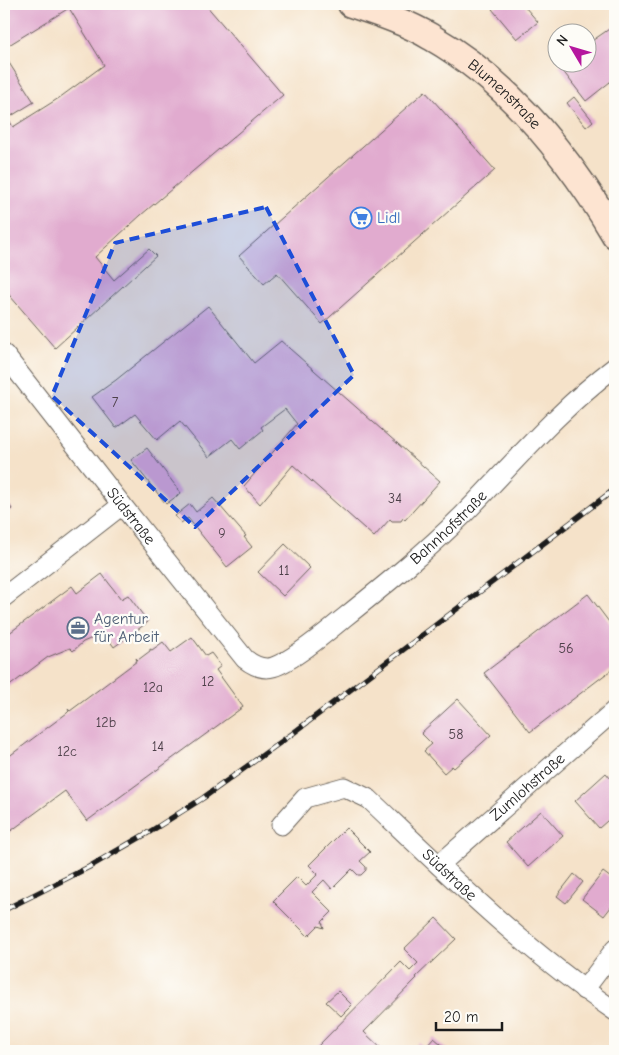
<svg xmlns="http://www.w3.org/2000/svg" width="619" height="1055" font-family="'Comic Neue',sans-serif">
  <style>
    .building { fill: #e1abcf }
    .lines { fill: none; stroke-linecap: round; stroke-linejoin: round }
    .street-casing { stroke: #686159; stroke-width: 21 }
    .secondary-casing { stroke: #686159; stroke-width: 29 }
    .street { stroke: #fff; stroke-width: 19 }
    .secondary { stroke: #fde4d1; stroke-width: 26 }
    .rail-casing { stroke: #1c1c1c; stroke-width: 5.5 }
    .rail { stroke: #fdfcf7; stroke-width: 4; stroke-dasharray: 11; stroke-linecap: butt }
    .marked { fill: #1d4ed8; fill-opacity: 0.2; stroke: #1d4ed8; stroke-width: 4; stroke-dasharray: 10 6; stroke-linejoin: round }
    .labels { text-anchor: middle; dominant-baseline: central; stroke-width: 4.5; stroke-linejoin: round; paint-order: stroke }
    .number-label { font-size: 14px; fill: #4d4049 }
    .street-label { font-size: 16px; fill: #1c1c1c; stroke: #fdfcf7 }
    .shop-label { font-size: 16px; fill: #366cbe; stroke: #fdfcf7; text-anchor: start }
    .service-label { font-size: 16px; fill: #4e5e75; stroke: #fdfcf7; text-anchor: start }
  </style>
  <rect width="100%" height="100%" fill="#fdfcf7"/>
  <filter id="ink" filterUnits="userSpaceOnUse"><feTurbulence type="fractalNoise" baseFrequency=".02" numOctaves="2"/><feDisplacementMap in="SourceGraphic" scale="10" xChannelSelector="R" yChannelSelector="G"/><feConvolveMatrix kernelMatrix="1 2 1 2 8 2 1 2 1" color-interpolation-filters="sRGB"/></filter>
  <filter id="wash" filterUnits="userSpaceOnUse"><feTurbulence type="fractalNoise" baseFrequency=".0096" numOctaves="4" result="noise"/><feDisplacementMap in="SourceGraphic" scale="20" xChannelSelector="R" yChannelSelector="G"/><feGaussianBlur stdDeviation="1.12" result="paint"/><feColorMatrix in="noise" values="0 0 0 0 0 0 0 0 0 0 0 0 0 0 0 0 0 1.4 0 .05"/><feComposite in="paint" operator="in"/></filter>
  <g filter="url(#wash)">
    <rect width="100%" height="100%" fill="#f5e2c9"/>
    <g id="blocks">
      <path class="building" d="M 4,4 L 205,4 L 283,95 L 141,215 L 95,257 L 114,280 L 149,249 L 156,256 L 55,348 L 4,289 L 4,55 L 34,102 L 8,118 L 13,127 L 59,98 L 104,65 L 69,8 L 4,48 Z
        M 498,4 L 529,4 L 525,7 L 538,22 L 517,39 L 492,9 Z
        M 615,25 L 615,78 L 586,101 L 559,66 L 563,62 L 586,62 L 586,45 Z
        M 425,91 L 495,170 L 322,324 L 277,273 L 264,284 L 239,256 Z
        M 574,97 L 593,121 L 586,127 L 567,103 Z
        M 208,306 L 254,363 L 281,341 L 440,481 L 405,520 L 403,518 L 401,521 L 392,521 L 390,519 L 374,537 L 293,465 L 260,504 L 244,486 L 297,424 L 285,409 L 261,427 L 263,430 L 240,449 L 232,439 L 209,457 L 180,421 L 157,440 L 135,414 L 116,428 L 92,397 L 116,380 Z
        M 147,448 L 181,493 L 166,504 L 131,460 Z
        M 4,497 L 12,509 L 4,514 Z
        M 213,498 L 246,536 L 244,537 L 252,547 L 227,567 L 188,518 L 181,523 L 175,516 L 190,504 L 196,512 Z
        M 285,544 L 310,568 L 283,596 L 258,572 Z
        M 102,574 L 121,599 L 128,595 L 148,622 L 114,647 L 104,633 L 83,642 L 73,651 L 70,648 L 48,657 L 4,690 L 4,637 L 72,586 L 77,593 Z
        M 588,594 L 615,630 L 615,667 L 530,732 L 484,673 Z
        M 192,637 L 206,656 L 211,653 L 221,666 L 216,670 L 243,707 L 87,821 L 65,791 L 4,836 L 4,760 L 67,713 L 69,711 L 68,709 L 70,711 L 137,661 L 136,658 L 138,660 L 150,651 L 150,649 L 152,650 L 163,642 L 171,652 Z
        M 458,699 L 491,735 L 454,768 L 452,766 L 444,773 L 424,751 L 432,744 L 421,733 Z
        M 606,773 L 615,784 L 615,814 L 599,828 L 575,801 Z
        M 541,811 L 563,836 L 528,867 L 506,842 Z
        M 346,828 L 370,852 L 360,861 L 366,867 L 366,870 L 361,875 L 358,875 L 352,869 L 332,889 L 324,880 L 312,892 L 332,912 L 322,922 L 324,928 L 318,926 L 308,936 L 273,901 L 297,877 L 306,886 L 318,874 L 309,865 Z
        M 603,872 L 615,881 L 615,902 L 604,916 L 582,899 Z
        M 574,874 L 583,882 L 566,903 L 557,896 Z
        M 436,918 L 456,939 L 416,977 L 417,978 L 364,1032 L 384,1051 L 313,1051 L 401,962 L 410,971 L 418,963 L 404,949 Z
        M 338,991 L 352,1005 L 341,1016 L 326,1002 Z
        M 434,1038 L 447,1049 L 445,1051 L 412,1051 L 419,1043 L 425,1048 Z"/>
    </g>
  </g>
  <g filter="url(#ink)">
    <use href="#blocks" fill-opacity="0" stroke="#686159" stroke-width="1"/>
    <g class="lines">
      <g class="street-casing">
        <g id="street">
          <path id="s1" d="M 4,354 L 122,505 L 245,659 C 254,666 263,670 273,667 C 293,661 328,631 345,617 C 385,585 426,552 463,515 C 512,465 558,410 615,367"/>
          <path d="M 4,597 L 122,505"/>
          <path id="s2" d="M 281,825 L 305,798 L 344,787 L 369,799 C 448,874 525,950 615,1011"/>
          <path id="s3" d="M 439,865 L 615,710"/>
          <path d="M 584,990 L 615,949"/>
        </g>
      </g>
      <g class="secondary-casing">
        <g id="secondary">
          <path id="s4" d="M 351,4 C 378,13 406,22 431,37 C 510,82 570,159 615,235"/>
        </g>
      </g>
      <use href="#street" class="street"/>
      <use href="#secondary" class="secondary"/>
      <g class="rail-casing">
        <path id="rail" d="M 4,910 L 89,867 L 151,831 L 203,798 L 292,734 L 615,489"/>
      </g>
      <use href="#rail" class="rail"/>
    </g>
  </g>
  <path class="marked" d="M 266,207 L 354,375 L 195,527 L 52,396 L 115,243 Z"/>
  <defs>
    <g id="supermarket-ring" transform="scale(1.125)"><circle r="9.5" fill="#fdfcf7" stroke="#3f7fe0" stroke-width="1.5"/><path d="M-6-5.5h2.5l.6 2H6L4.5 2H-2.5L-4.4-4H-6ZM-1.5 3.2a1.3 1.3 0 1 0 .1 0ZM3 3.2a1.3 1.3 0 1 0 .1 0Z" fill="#3f7fe0"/></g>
    <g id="office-ring" transform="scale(1.125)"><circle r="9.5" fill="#fdfcf7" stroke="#5c6f8a" stroke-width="1.5"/><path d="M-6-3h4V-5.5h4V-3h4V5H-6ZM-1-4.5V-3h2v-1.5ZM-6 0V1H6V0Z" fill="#5c6f8a"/></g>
  </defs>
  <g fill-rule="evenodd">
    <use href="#supermarket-ring" x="361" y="218"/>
    <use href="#office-ring" x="78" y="628"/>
  </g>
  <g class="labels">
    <g class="number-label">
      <text x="115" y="402">7</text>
      <text x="395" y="498">34</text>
      <text x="222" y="533">9</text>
      <text x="284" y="570">11</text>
      <text x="566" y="648">56</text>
      <text x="208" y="681">12</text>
      <text x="153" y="687">12a</text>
      <text x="106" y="722">12b</text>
      <text x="456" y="734">58</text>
      <text x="158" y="746">14</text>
      <text x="67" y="751">12c</text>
    </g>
    <g class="street-label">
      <text stroke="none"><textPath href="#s4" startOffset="180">Blumenstraße</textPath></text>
      <text stroke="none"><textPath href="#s1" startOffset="206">Südstraße</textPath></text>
      <text stroke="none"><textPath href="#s1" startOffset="644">Bahnhofstraße</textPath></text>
      <text stroke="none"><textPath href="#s3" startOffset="118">Zumlohstraße</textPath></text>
      <text stroke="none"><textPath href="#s2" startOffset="215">Südstraße</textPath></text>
    </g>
    <g class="shop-label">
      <text x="377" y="218">Lidl</text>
    </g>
    <g class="service-label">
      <text x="94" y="619">Agentur<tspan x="94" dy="18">für Arbeit</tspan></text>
    </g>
  </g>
  <rect width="619" height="1055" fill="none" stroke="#fdfcf7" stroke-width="20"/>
  <g transform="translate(572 48) rotate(308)"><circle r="24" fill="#fdfcf7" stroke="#a3a29f"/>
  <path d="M0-4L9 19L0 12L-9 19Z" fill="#b5179e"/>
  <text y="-8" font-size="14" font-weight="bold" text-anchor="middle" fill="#1c1c1c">N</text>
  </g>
  <path d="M436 1022v8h66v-8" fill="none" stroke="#1c1c1c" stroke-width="2.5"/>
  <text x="444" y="1022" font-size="15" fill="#1c1c1c" stroke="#fdfcf7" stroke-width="4" paint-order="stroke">20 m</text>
</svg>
